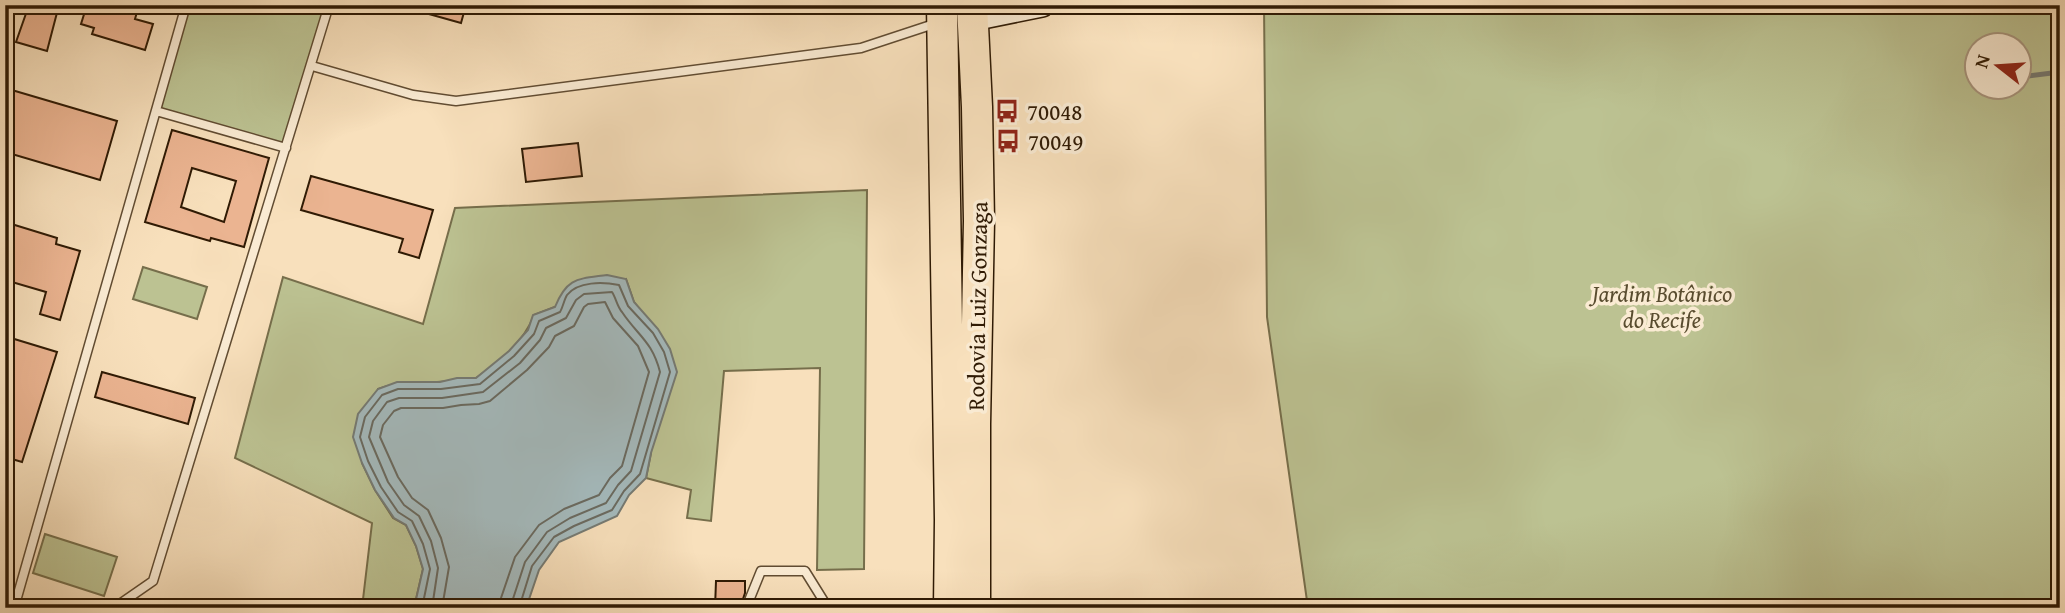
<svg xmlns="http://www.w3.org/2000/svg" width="2065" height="613" font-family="'Gentium Book Plus',serif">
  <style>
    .green { fill: #bcc292; stroke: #766e4b; stroke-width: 2; fill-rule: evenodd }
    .water { fill: #a4babd; stroke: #757a73; stroke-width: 2 }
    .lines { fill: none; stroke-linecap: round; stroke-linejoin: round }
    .shore { stroke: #6a6a60; stroke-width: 2 }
    .stream { stroke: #757a73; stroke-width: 5 }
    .building { fill: #ebb491; stroke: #2f1a04; stroke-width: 2; fill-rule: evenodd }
    .lane-casing { stroke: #614c32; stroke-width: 11 }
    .secondary-casing { stroke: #2f1a04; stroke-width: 26 }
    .highway-casing { stroke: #2f1a04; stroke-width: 33 }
    .lane { stroke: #faebd3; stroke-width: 8 }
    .secondary { stroke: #faebd3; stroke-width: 23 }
    .highway { stroke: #f8e0bc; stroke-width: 30 }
    .labels { text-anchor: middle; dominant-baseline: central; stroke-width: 7; stroke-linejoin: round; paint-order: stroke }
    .poi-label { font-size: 23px; fill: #2f1a04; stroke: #faebd3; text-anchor: start }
    .park-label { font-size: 23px; font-style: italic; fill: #594c2f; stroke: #faebd3 }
    .street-label { font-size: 23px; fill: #2f1a04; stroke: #faebd3 }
  </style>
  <rect width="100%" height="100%" fill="#f8e0bc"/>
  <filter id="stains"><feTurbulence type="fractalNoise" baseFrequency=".00286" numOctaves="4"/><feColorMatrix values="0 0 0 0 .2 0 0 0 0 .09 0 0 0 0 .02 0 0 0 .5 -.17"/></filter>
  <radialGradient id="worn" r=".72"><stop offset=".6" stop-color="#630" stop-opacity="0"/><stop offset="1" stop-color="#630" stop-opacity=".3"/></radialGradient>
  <path class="green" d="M 186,5 L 329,5 L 286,148 L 156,111 Z
    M 1264,5 L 2060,5 L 2060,608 L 1308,608 L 1267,317 ZM 1978,46 L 2020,46 L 2020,88 L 1978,88 Z
    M 867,190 L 864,569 L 817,570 L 820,368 L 724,371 L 711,521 L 687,518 L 691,490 L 646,478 L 651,453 L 643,314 L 634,302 L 626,279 L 534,315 C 524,342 499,362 476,378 C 463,378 450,382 437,382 C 414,383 400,381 378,389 L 362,463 L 375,490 L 393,518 L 406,525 L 416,546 L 423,569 L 414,608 L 362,608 L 372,523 L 235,458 L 283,277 L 423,324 L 455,208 Z
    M 143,267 L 207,287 L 197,319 L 133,299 Z
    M 45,534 L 117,557 L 104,596 L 33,573 Z"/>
  <path class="water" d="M 607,275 L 626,279 L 634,302 L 658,329 L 670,349 L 677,372 L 651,453 L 646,478 L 629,495 L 617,516 L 559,542 L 539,570 L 526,608 L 414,608 L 423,569 L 416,546 L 406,525 L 394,518 L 375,490 L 362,463 L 353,437 L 358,414 L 378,389 L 397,382 L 440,382 L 457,378 L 476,378 L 509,351 L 528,330 L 533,315 L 555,307 C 567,277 578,279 607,275 Z"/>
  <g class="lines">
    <path class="shore" d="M 422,608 L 430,569 L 423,544 L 412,521 L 398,512 L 381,487 L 368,461 L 360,437 L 365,417 L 382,395 L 398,389 L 441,389 L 480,384 L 514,356 L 534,334 L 539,321 L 560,312 C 563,307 564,300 567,295 C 578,281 603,282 619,285 L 628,306 L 653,333 L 664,352 L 670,372 L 640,474 L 624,491 L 612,510 L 574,526 L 554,537 L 532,566 L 519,608
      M 432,608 L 438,568 L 431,541 L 419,516 L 404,505 L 388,482 L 369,437 L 373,421 L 387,402 L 399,398 L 442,398 L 483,392 L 520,363 L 540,340 L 546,328 L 566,318 L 576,300 L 584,294 L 612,292 C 616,298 617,306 622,312 C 638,336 652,341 660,372 L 631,471 L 618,485 L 606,503 L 570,518 L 547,532 L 525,562 L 510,608
      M 442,608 L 449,567 L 441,538 L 428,510 L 412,498 L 398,477 L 380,437 L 383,425 L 394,411 L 401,408 L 443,408 L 461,405 L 479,404 L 490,401 L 527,370 L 549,347 L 555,336 L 574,326 L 584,307 L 588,304 L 605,302 L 613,318 L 638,346 L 649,372 L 622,466 L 610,478 L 599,495 L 564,509 L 539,525 L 515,557 L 501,598 L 500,608"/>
    <path class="stream" d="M 2028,76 L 2060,72"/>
  </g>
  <path class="building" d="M 29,5 L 59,5 L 47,51 L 16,42 Z
    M 104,5 L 139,5 L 135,19 L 153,24 L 145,50 L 92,34 L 94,28 L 81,24 L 86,8 L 102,12 Z
    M 412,5 L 466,5 L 461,23 L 411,9 Z
    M 5,88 L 117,121 L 100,180 L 5,152 Z
    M 172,130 L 269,158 L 244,247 L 211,238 L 210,241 L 145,222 ZM 192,168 L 236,181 L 224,222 L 181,207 Z
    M 578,143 L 582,176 L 526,182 L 522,149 Z
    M 311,176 L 433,210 L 419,258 L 399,252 L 403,239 L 301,210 Z
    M 5,222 L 57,238 L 56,244 L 80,251 L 60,320 L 40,314 L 46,292 L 5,280 Z
    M 11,338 L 57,352 L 22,462 L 5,457 L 5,355 Z
    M 102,372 L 195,398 L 188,424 L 95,397 Z
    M 716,581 L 745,581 L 745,593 L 740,608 L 715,608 Z"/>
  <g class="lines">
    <g class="lane-casing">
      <path id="lane" d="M 312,66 L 413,95 L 456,101 L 861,48 L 937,23
        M 156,111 L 286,148
        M 14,608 L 186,5
        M 114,608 L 153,581 L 329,5
        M 746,608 L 761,571 L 805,571 L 828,608"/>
    </g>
    <g class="secondary-casing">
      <path id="secondary" d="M 973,19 L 1042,5"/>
    </g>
    <g class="highway-casing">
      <path id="highway" d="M 942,5 L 950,520 L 949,608
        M 972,5 L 977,107 L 979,221 L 975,424 L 975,608"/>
    </g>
    <use href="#lane" class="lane"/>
    <use href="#secondary" class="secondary"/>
    <use href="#highway" class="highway"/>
  </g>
  <defs>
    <g id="bus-bare" transform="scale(1.89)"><path d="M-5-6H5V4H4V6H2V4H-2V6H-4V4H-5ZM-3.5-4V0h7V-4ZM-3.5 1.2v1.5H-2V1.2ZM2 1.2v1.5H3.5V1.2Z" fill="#8f2418" stroke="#faebd3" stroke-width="2.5" paint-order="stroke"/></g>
  </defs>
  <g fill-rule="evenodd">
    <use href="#bus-bare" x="1007" y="111"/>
    <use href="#bus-bare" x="1008" y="141"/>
  </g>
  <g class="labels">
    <g class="poi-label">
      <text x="1027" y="111">70048</text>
      <text x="1028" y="141">70049</text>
    </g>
    <g class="park-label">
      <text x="1662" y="293">Jardim Botânico<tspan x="1662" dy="26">do Recife</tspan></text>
    </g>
    <g class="street-label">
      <text transform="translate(977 306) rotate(-89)">Rodovia Luiz Gonzaga</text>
    </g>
  </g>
  <rect width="2065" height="613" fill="none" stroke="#f8e0bc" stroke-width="28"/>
  <rect x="7" y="7" width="2051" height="599" fill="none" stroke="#2f1a04" stroke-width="3.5"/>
  <rect x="14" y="14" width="2037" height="585" fill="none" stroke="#2f1a04" stroke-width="2"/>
  <g transform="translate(1998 66) rotate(287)"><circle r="33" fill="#faebd3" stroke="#a99780" stroke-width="2"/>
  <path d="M0-5L12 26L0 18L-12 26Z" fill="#8f2418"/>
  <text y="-10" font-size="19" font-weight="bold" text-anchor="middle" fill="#2f1a04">N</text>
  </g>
  <rect width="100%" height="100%" filter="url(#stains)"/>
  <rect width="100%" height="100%" fill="url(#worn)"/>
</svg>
